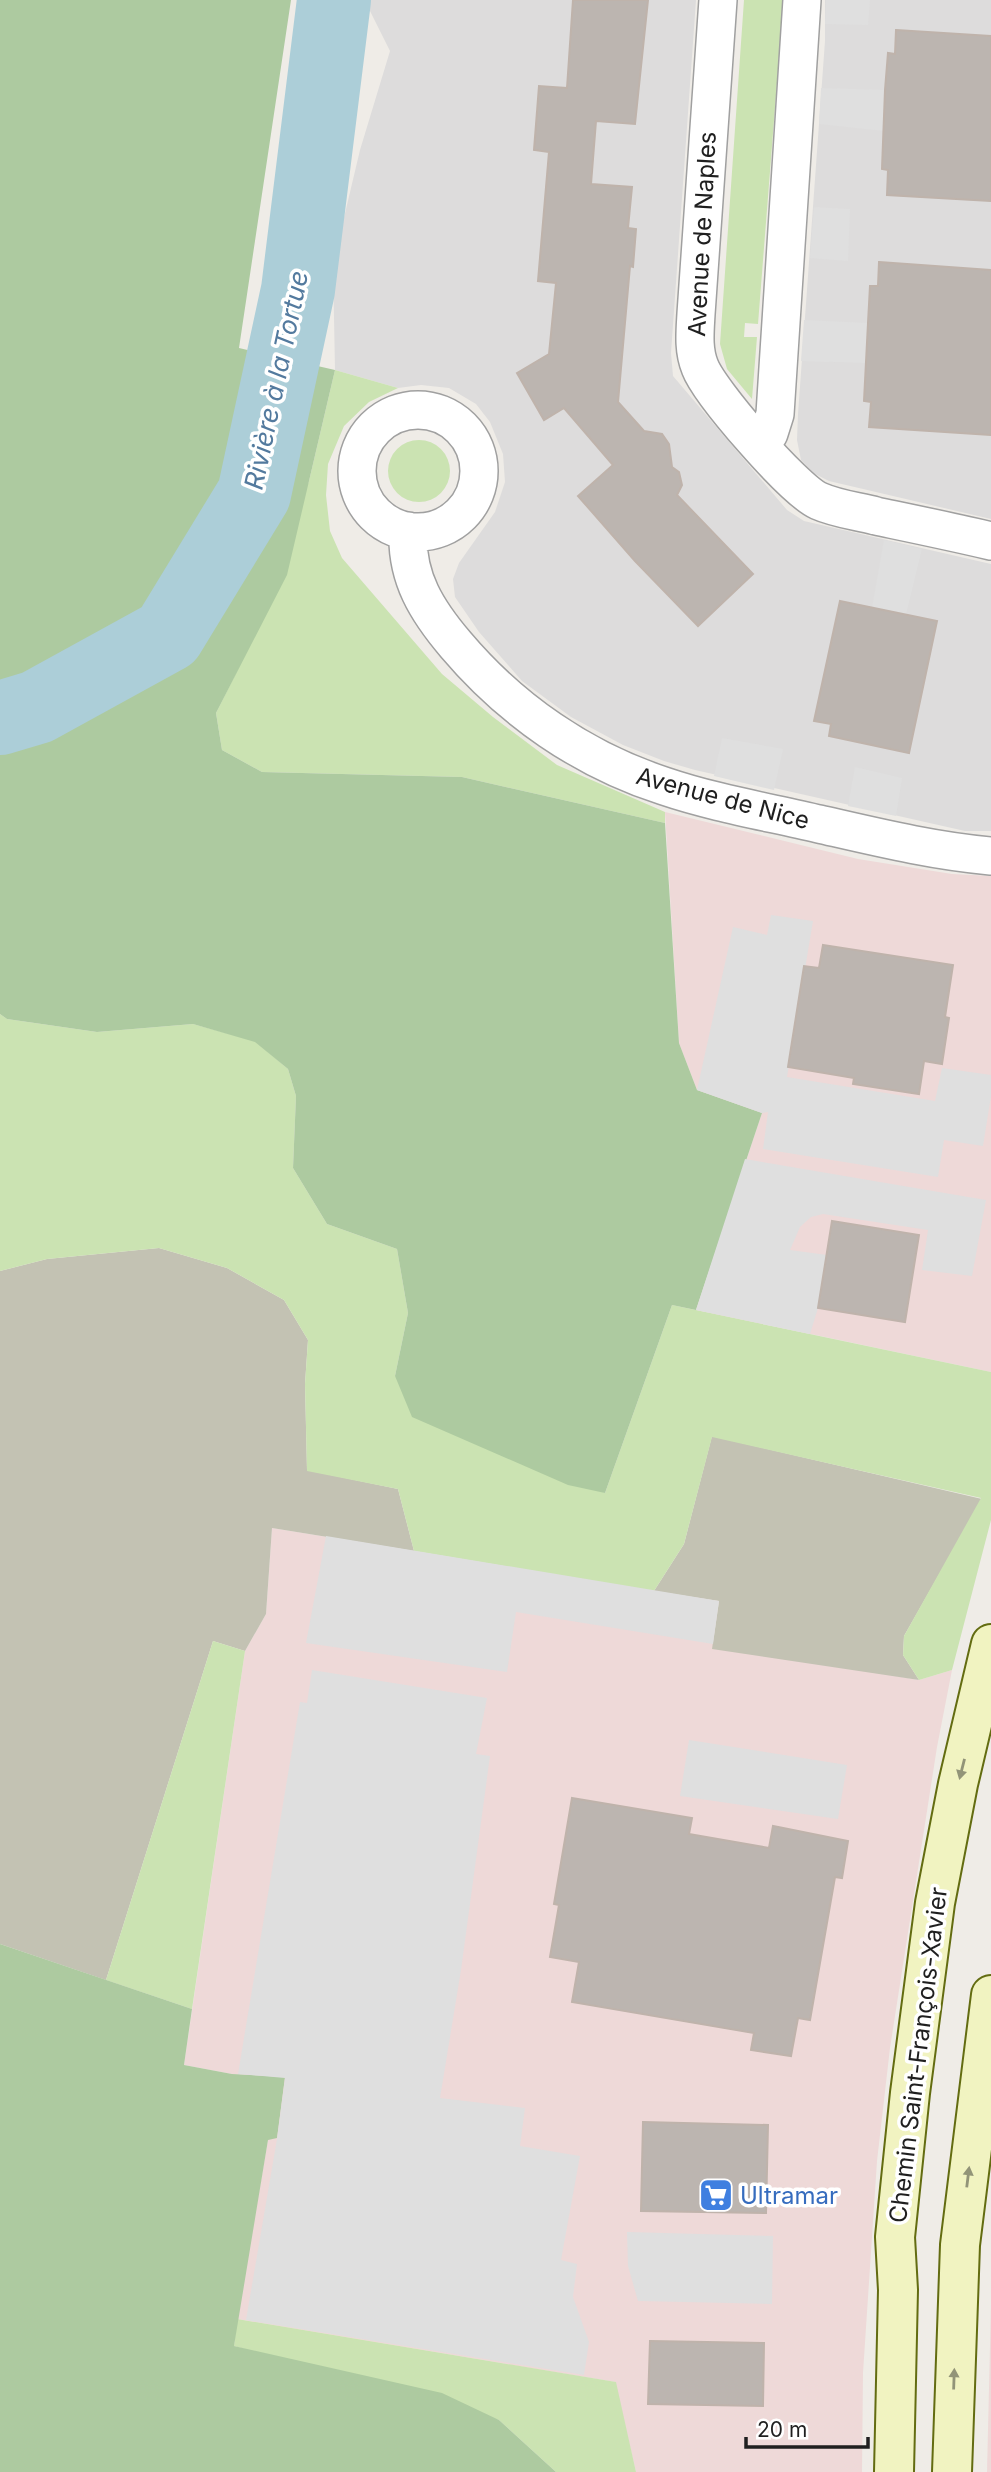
<svg xmlns="http://www.w3.org/2000/svg" width="991" height="2472" font-family="Inter,sans-serif">
  <style>
    .residential { fill: #dddcdc }
    .commercial { fill: #eed9d8 }
    .construction { fill: #c3c2b3 }
    .grass { fill: #cbe3b2 }
    .forest { fill: #adcaa0 }
    .parking { fill: #dfdfdf }
    .lines { fill: none; stroke-linecap: round; stroke-linejoin: round }
    .river { stroke: #acced8; stroke-width: 74 }
    .building { fill: #bcb5b0; stroke: #bfb3ab; stroke-width: 2 }
    .street-casing { stroke: #a0a0a0; stroke-width: 40 }
    .secondary-casing { stroke: #636c11; stroke-width: 42 }
    .street { stroke: #fff; stroke-width: 37 }
    .secondary { stroke: #f1f3c1; stroke-width: 38 }
    .oneway { fill: #929478 }
    .labels { text-anchor: middle; dominant-baseline: central; stroke-width: 7; stroke-linejoin: round; paint-order: stroke }
    .street-label { font-size: 24px; fill: #1f1f1f; stroke: #fff }
    .shop-label { font-size: 24px; fill: #366cbe; stroke: #fff; text-anchor: start }
    .water-label { font-size: 26px; font-style: italic; fill: #537a9e; stroke: #fff }
  </style>
  <rect width="100%" height="100%" fill="#efece7"/>
  <path class="residential" d="M 370,0 L 696,0 L 671,353 L 673,376 L 787,510 L 804,521 L 991,564 L 991,831 L 965,831 L 695,770 L 664,761 L 623,745 L 571,717 L 522,681 L 479,632 L 455,597 L 453,579 L 459,563 L 495,512 L 505,482 L 503,454 L 490,422 L 476,404 L 449,388 L 421,385 L 398,388 L 335,370 L 333,264 L 360,150 L 390,51 L 368,7 Z
    M 825,0 L 991,0 L 991,519 L 829,481 L 813,473 L 801,460 L 797,440 L 798,414 L 825,41 Z"/>
  <path class="commercial" d="M 665,812 L 858,859 L 952,874 L 991,876 L 991,1372 L 696,1310 L 762,1113 L 697,1090 L 679,1043 Z
    M 272,1528 L 719,1601 L 713,1644 L 919,1680 L 952,1670 L 937,1747 L 890,2048 L 877,2161 L 863,2373 L 862,2472 L 636,2472 L 615,2382 L 237,2319 L 268,2140 L 284,2077 L 232,2074 L 184,2065 L 245,1651 L 266,1614 Z
    M 991,2300 L 991,2472 L 987,2472 L 991,2304 Z"/>
  <path class="construction" d="M 159,1248 L 227,1268 L 284,1300 L 308,1340 L 305,1384 L 307,1470 L 398,1489 L 414,1551 L 272,1528 L 266,1614 L 245,1651 L 213,1641 L 106,1980 L 0,1944 L 0,1271 L 47,1259 Z
    M 712,1436 L 982,1499 L 904,1636 L 903,1655 L 919,1680 L 712,1649 L 719,1601 L 654,1591 L 684,1544 Z"/>
  <path class="grass" d="M 744,0 L 782,0 L 783,6 L 758,324 L 745,323 L 744,337 L 757,337 L 752,399 L 727,369 L 720,344 Z
    M 335,370 L 398,388 L 369,402 L 344,426 L 328,464 L 326,495 L 330,531 L 342,558 L 442,674 L 493,717 L 557,765 L 665,812 L 665,823 L 462,777 L 262,772 L 222,750 L 216,713 L 246,653 L 309,481 Z
    M388 471a31 31 0 1 1 62 0a31 31 0 1 1-62 0Z
    M 0,1014 L 7,1019 L 97,1032 L 193,1024 L 255,1041 L 288,1069 L 296,1096 L 293,1168 L 327,1224 L 397,1249 L 408,1313 L 395,1376 L 605,1493 L 672,1305 L 991,1372 L 991,1520 L 952,1670 L 919,1680 L 903,1655 L 904,1636 L 981,1498 L 712,1437 L 684,1544 L 654,1591 L 414,1551 L 398,1489 L 307,1471 L 305,1384 L 308,1340 L 284,1300 L 227,1268 L 159,1248 L 47,1259 L 0,1271 Z
    M 213,1641 L 245,1651 L 192,2009 L 106,1980 Z
    M 237,2319 L 616,2382 L 636,2472 L 556,2472 L 499,2420 L 234,2346 Z"/>
  <path class="forest" d="M 0,0 L 291,0 L 239,348 L 335,370 L 287,575 L 216,713 L 222,750 L 262,772 L 462,777 L 665,823 L 679,1043 L 697,1090 L 762,1113 L 696,1310 L 672,1305 L 605,1493 L 568,1485 L 412,1417 L 395,1376 L 408,1313 L 397,1249 L 327,1224 L 293,1168 L 296,1096 L 288,1069 L 255,1042 L 193,1024 L 97,1032 L 7,1019 L 0,1014 Z
    M 0,1944 L 192,2009 L 184,2065 L 232,2074 L 285,2077 L 277,2138 L 268,2140 L 234,2346 L 442,2393 L 499,2420 L 556,2472 L 0,2472 Z"/>
  <path class="parking" d="M 826,0 L 870,0 L 868,25 L 825,24 Z
    M 821,88 L 885,90 L 884,131 L 819,124 Z
    M 814,207 L 850,209 L 848,261 L 810,258 Z
    M 804,320 L 868,323 L 889,324 L 866,363 L 801,361 Z
    M 884,540 L 922,549 L 906,615 L 872,608 Z
    M 722,738 L 783,749 L 774,790 L 714,776 Z
    M 855,767 L 902,778 L 896,816 L 848,806 Z
    M 771,915 L 813,921 L 787,1077 L 935,1101 L 942,1068 L 991,1075 L 991,1096 L 983,1146 L 944,1140 L 938,1177 L 763,1149 L 768,1112 L 762,1113 L 697,1090 L 733,927 L 767,935 Z
    M 745,1159 L 986,1200 L 972,1276 L 922,1270 L 928,1230 L 823,1214 L 811,1217 L 800,1227 L 790,1250 L 827,1255 L 818,1308 L 810,1334 L 696,1310 Z
    M 326,1536 L 719,1601 L 713,1644 L 516,1612 L 507,1672 L 306,1643 Z
    M 312,1670 L 487,1698 L 476,1754 L 490,1756 L 461,1970 L 440,2098 L 525,2108 L 520,2146 L 580,2156 L 561,2260 L 577,2264 L 573,2297 L 589,2342 L 584,2375 L 246,2320 L 277,2139 L 285,2078 L 238,2074 L 300,1702 L 307,1703 Z
    M 689,1740 L 847,1765 L 838,1819 L 680,1796 Z
    M 627,2232 L 773,2236 L 772,2304 L 638,2301 L 628,2266 Z"/>
  <g class="lines">
    <path class="river" d="M 0,718 L 37,707 L 168,635 L 254,494 L 298,290 L 334,0"/>
  </g>
  <path class="building" d="M 573,0 L 648,0 L 635,124 L 596,121 L 591,184 L 632,187 L 628,228 L 636,229 L 633,267 L 630,266 L 618,402 L 644,431 L 662,434 L 669,444 L 672,467 L 679,472 L 682,485 L 677,495 L 753,574 L 698,626 L 635,561 L 578,496 L 613,465 L 564,408 L 544,420 L 517,373 L 549,354 L 556,283 L 538,281 L 549,152 L 534,150 L 539,86 L 567,88 Z
    M 896,30 L 991,36 L 991,201 L 887,195 L 888,170 L 882,169 L 885,90 L 888,53 L 895,54 Z
    M 879,262 L 991,270 L 991,435 L 869,427 L 871,402 L 864,401 L 868,323 L 870,286 L 878,286 Z
    M 840,601 L 937,621 L 909,753 L 829,736 L 831,724 L 814,721 Z
    M 823,945 L 953,965 L 945,1017 L 949,1018 L 942,1064 L 924,1061 L 919,1094 L 853,1084 L 854,1078 L 788,1067 L 804,966 L 819,968 Z
    M 832,1221 L 919,1235 L 905,1322 L 818,1308 Z
    M 572,1798 L 692,1818 L 689,1834 L 769,1848 L 773,1826 L 848,1841 L 842,1878 L 835,1877 L 810,2020 L 798,2018 L 791,2056 L 751,2050 L 754,2033 L 572,2002 L 579,1962 L 550,1957 L 559,1905 L 554,1904 Z
    M 643,2122 L 768,2125 L 766,2213 L 641,2211 Z
    M 650,2341 L 764,2343 L 763,2406 L 648,2404 Z"/>
  <g class="lines">
    <g class="street-casing">
      <path id="street" d="M 718,0 L 696,314 C 695,332 693,350 700,367 C 710,393 794,490 819,501 C 837,509 857,511 876,516 C 914,524 953,532 991,541
        M357 471a61 61 0 1 1 122 0a61 61 0 1 1-122 0Z
        M 761,446 L 769,433 L 775,414 L 802,0
        M 408,531 C 406,578 427,611 456,645 C 511,710 583,760 664,786 C 714,803 768,812 819,824 C 876,837 933,851 991,856"/>
    </g>
    <g class="secondary-casing">
      <path id="secondary" d="M 894,2472 L 898,2290 L 895,2237 L 910,2093 L 935,1903 L 958,1784 L 991,1644
        M 952,2472 L 960,2245 L 991,1995"/>
    </g>
    <use href="#street" class="street"/>
    <use href="#secondary" class="secondary"/>
  </g>
  <defs><path id="oneway-solid" d="M-6-.8H1V-3.2L6.5 0L1 3.2V.8H-6Z" transform="scale(1.75)"/></defs>
  <g class="oneway">
    <use href="#oneway-solid" transform="translate(962 1769) rotate(104)"/>
    <use href="#oneway-solid" transform="translate(968 2177) rotate(-83)"/>
    <use href="#oneway-solid" transform="translate(954 2379) rotate(-88)"/>
  </g>
  <defs>
    <g id="supermarket-square" transform="scale(1.75)"><rect x="-9" y="-9" width="18" height="18" rx="4" fill="#3f7fe0" stroke="#fff"/><path d="M-6-5.5h2.5l.6 2H6L4.5 2H-2.5L-4.4-4H-6ZM-1.5 3.2a1.3 1.3 0 1 0 .1 0ZM3 3.2a1.3 1.3 0 1 0 .1 0Z" fill="#fff"/></g>
  </defs>
  <g fill-rule="evenodd">
    <use href="#supermarket-square" x="716" y="2195"/>
  </g>
  <g class="labels">
    <g class="street-label">
      <text transform="translate(702 234) rotate(-87)">Avenue de Naples</text>
      <text transform="translate(723 798) rotate(15)">Avenue de Nice</text>
      <text transform="translate(918 2055) rotate(-83)">Chemin Saint-François-Xavier</text>
    </g>
    <g class="shop-label">
      <text x="740" y="2195">Ultramar</text>
    </g>
    <g class="water-label">
      <text transform="translate(276 380) rotate(-78)">Rivière à la Tortue</text>
    </g>
  </g>
  <path d="M746 2437v10h122v-10" fill="none" stroke="#1f1f1f" stroke-width="3.5"/>
  <text x="757" y="2437" font-size="21" fill="#1f1f1f" stroke="#ffffff" stroke-width="5" paint-order="stroke">20 m</text>
</svg>
